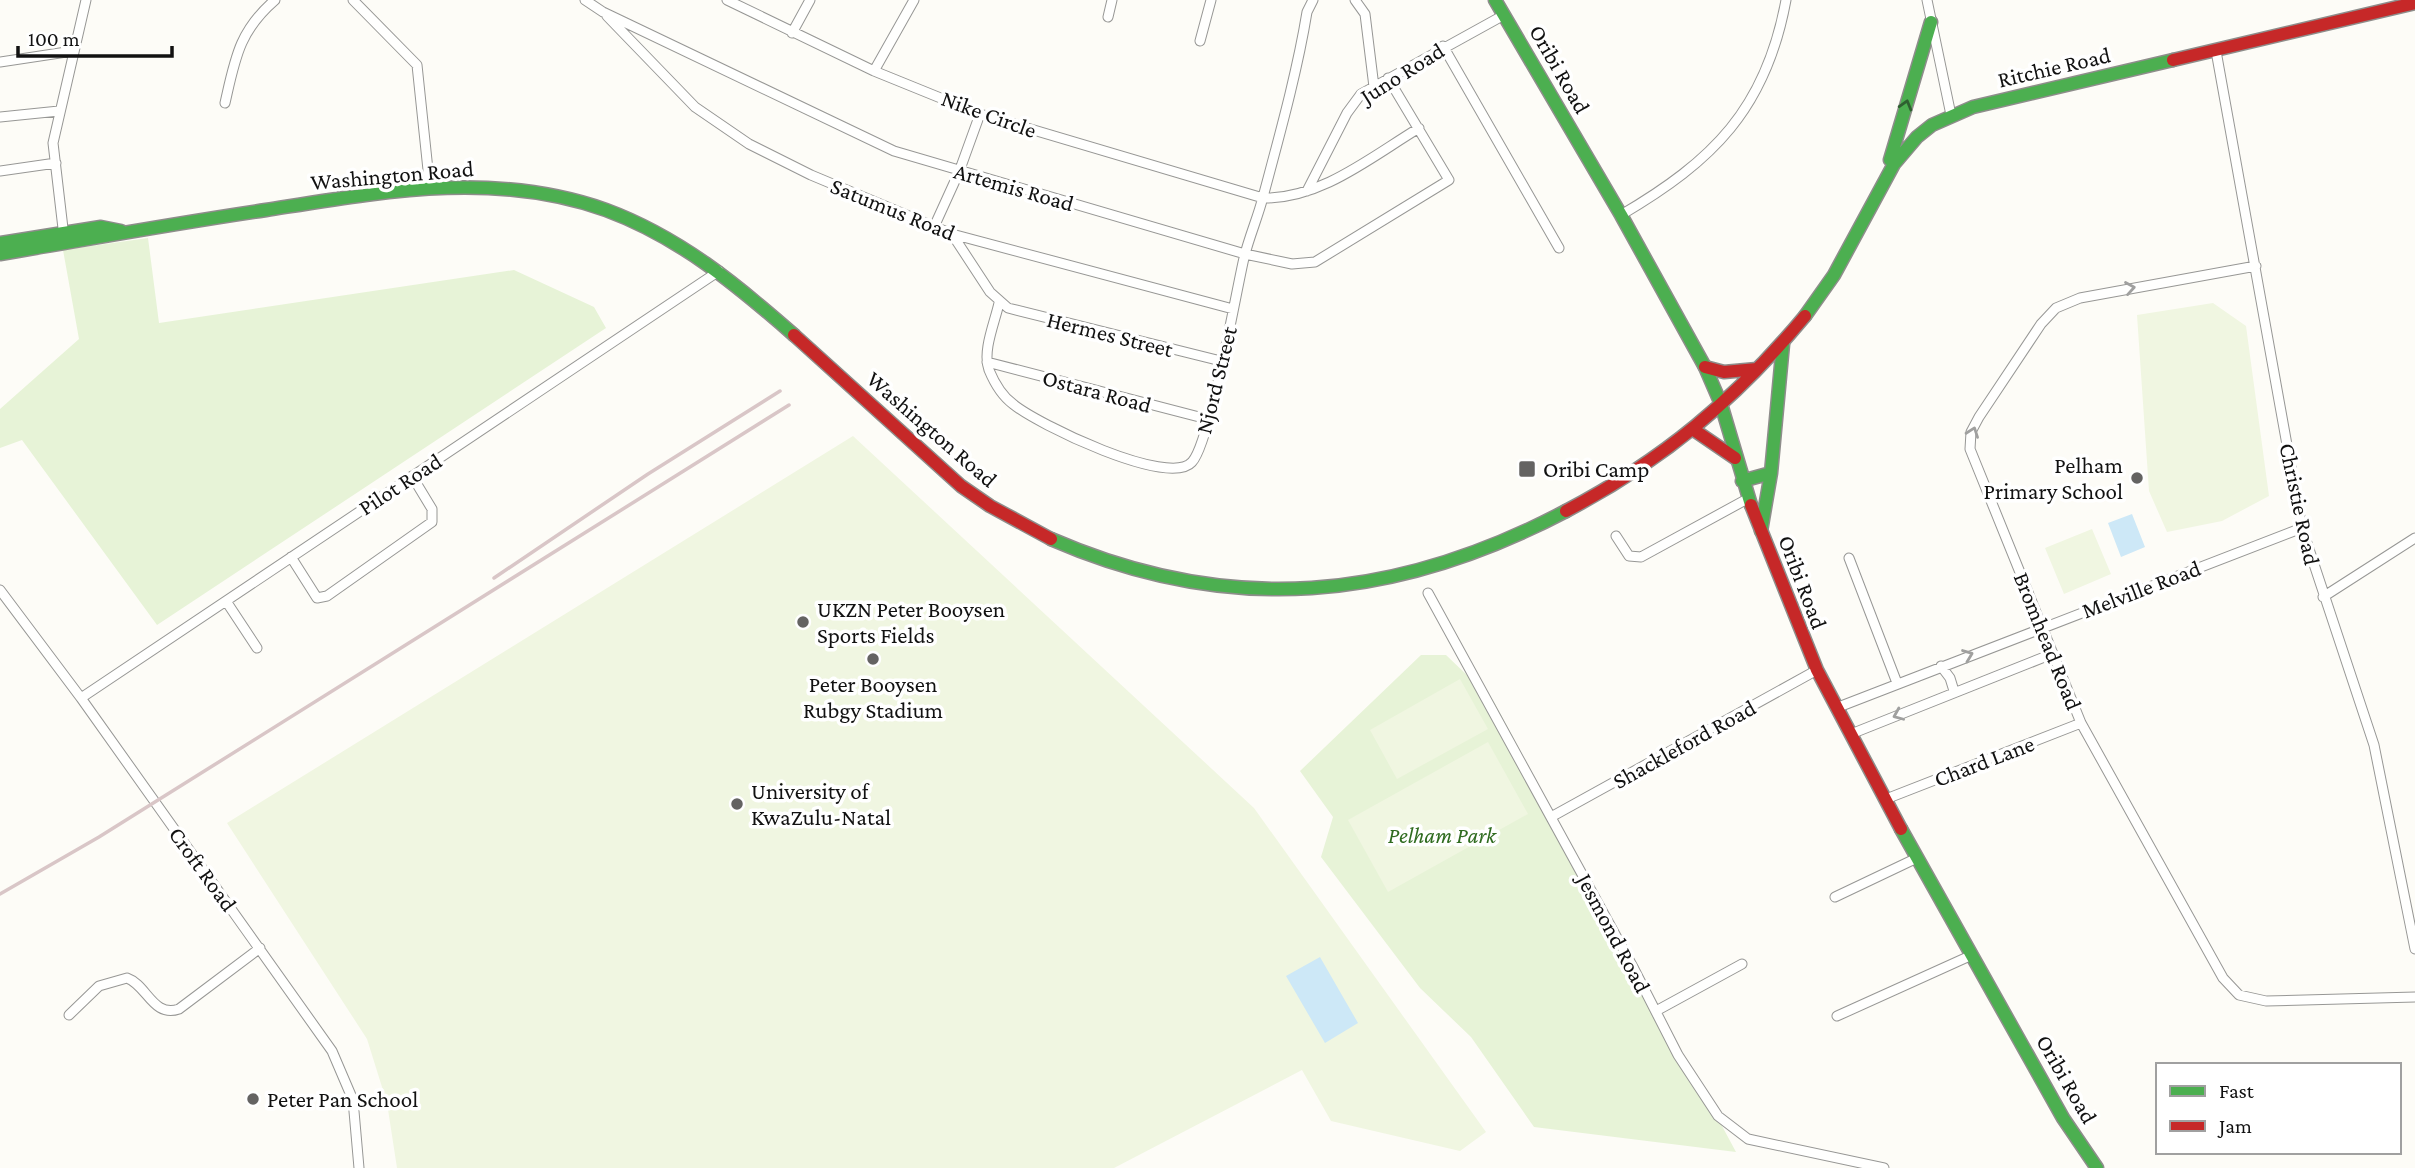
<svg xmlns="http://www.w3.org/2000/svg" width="2415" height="1168" font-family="'Crimson Pro',serif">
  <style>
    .green { fill: #e7f3d7 }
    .pitch { fill: #f0f6e1 }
    .water { fill: #cde8f7 }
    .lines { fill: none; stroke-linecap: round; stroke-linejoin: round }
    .street-casing { stroke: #979795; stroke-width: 11 }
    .fast-casing { stroke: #8e8d8b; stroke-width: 15 }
    .jam-casing { stroke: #8e8d8b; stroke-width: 15 }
    .street { stroke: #fffffe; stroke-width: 9 }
    .fast { stroke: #4caf50; stroke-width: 12 }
    .jam { stroke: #c62828; stroke-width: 12 }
    .rail { stroke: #d9c6c7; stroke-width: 3.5 }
    .oneway { stroke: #2e6030 }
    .oneway2 { stroke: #a0a09f }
    .poi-dot { fill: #646362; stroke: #fff; stroke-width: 2.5 }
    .labels { text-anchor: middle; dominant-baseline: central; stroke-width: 7; stroke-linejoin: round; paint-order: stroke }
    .street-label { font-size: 23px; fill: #111; stroke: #fff }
    .poi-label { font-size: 23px; fill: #111; stroke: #fff; text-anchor: start }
    .park-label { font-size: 23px; font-style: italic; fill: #2f6b1f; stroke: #fff }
  </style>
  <rect width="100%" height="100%" fill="#fdfcf7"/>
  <path class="green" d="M 148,238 L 159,323 L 514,270 L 594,307 L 606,328 L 157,625 L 22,440 L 0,448 L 0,409 L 79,339 L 63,250 Z
    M 1421,655 L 1446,655 L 1493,700 L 1736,1152 L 1534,1127 L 1471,1037 L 1420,988 L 1321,857 L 1333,817 L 1300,771 Z"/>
  <path class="pitch" d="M 2213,303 L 2246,326 L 2269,496 L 2222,521 L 2167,532 L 2149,491 L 2137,315 Z
    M 853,436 L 1254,808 L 1486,1132 L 1460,1151 L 1331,1121 L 1302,1070 L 1114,1168 L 397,1168 L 387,1103 L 367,1039 L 227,823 Z
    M 2092,529 L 2111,574 L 2064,594 L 2045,548 Z
    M 1460,679 L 1488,729 L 1397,779 L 1370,730 Z
    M 1488,742 L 1528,814 L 1388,892 L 1348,820 Z"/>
  <path class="water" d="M 2132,514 L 2145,547 L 2121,557 L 2108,523 Z
    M 1320,957 L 1358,1023 L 1325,1043 L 1286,976 Z"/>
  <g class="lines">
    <g class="street-casing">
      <path id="street" d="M 353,0 L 417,65 L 430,189
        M 585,0 L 603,12 L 894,151 L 1245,254 L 1292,264 L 1315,262 L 1449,180 L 1388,78
        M 727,0 L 874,71 L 980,114 L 1263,198 C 1321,199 1371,157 1419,128
        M 1355,0 L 1365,14 L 1374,87
        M 1927,0 L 1951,115
        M 607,16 L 695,107 L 749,144 L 811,175 L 952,234 L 1233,309
        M 1108,17 L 1112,0
        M 792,33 L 810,0
        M 1200,41 L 1211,0
        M 1443,46 L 1559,248
        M 2216,51 L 2302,528 L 2374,745 L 2415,949
        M 0,62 L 73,51
        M 874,71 L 914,0
        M 225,103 C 235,59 239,31 275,0
        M 0,117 L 59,111
        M 0,171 L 56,163
        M 1307,191 L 1347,113 L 1361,94 L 1504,15
        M 1621,215 C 1713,161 1766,109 1786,0
        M 934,227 L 959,172 L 980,114
        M 952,234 L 990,292 L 1008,308 L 1221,361
        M 64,237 L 53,143 L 86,0
        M 2256,266 L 2080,298 L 2056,308 L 2041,324 L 1979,417 L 1971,432 L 1970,449 L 2081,723 L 2223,978 L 2239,995 L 2266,1001 L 2415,997
        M 999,303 C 995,322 982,351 989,370 C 994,382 1002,396 1013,404 C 1037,424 1169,488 1192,462 C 1210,443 1236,292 1244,258 C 1249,237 1258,217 1263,197 C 1279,137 1297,73 1307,12 L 1313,0
        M 987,362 L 1207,419
        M 1616,536 L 1629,556 L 1641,557 L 1749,498
        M 291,557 L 317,598 L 327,596 L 432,522 L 432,509 L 412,476
        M 1849,558 L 1897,683
        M 0,590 L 81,698 L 332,1051 L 353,1100 L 359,1168
        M 1428,593 L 1634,969 L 1678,1055 L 1718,1116 L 1748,1139 L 1884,1168
        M 2323,597 L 2415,538
        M 226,601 L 257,648
        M 1941,666 L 1950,678 L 1954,691
        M 81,698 L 719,271
        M 1836,708 L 2302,528
        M 1851,734 L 2052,654
        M 1886,799 L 2081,723
        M 1551,817 L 1817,670
        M 1835,897 L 1917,858
        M 1656,1011 L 1742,964
        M 69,1015 L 99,986 L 127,978 C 147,985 153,1018 179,1009 L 260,948
        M 1837,1016 L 1972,955"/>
    </g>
    <g class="fast-casing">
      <path id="fast" d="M 1495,0 L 1621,215 L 1705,367 L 1721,404 L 1751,505
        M 1890,160 L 1931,22
        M 0,243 L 101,227 L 121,231
        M 0,254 C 89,239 177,223 266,210 C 380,192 494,170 606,210 C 679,237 736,284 794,335
        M 1805,316 L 1834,275 L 1894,164 L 1917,137 L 1932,125 L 1973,107 L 2173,60
        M 1742,481 L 1771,473
        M 1761,531 L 1771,473 L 1783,344
        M 1051,539 C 1230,617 1395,601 1566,511
        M 1901,829 L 2063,1118 L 2097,1168"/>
    </g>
    <g class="jam-casing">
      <path id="jam" d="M 2173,60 L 2415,3
        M 794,335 L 961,486 L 990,506 L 1051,539
        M 1705,367 L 1724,372 L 1757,369
        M 1694,430 L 1735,458
        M 1751,505 L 1817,670 L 1901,829
        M 1566,511 C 1663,460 1735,400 1805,316"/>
    </g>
    <use href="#street" class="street"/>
    <use href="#fast" class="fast"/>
    <use href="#jam" class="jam"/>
    <path class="rail" d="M 494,578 L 648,474 L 780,391
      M 0,894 L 99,837 L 789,405"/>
  </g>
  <defs><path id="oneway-chevron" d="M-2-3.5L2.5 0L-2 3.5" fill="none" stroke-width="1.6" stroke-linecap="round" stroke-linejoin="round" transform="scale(1.75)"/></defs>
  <use class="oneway" href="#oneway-chevron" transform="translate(1906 105) rotate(-74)"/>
  <g class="oneway2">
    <use href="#oneway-chevron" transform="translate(2130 288) rotate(-10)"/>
    <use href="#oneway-chevron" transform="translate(1973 432) rotate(-70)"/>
    <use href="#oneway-chevron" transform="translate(1968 655) rotate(-21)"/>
    <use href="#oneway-chevron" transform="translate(1898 715) rotate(157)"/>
  </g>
  <g class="poi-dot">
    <rect x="1518" y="460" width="18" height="18" rx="3.5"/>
    <circle cx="2137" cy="478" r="7"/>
    <circle cx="803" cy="622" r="7"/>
    <circle cx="873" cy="659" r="7"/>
    <circle cx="737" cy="804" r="7"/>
    <circle cx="253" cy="1099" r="7"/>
  </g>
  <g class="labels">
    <g class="street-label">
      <text transform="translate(2054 67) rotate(-13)">Ritchie Road</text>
      <text transform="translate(1560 69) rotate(60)">Oribi Road</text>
      <text transform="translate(1402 73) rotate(-32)">Juno Road</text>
      <text transform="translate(989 114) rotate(20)">Nike Circle</text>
      <text transform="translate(392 175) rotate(-5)">Washington Road</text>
      <text transform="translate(1014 187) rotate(16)">Artemis Road</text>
      <text transform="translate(893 209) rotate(22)">Satumus Road</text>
      <text transform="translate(1110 334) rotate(14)">Hermes Street</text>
      <text transform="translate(1216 380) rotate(-76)">Njord Street</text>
      <text transform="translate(1097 391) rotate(15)">Ostara Road</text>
      <text transform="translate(932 429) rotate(41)">Washington Road</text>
      <text transform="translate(400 484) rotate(-33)">Pilot Road</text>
      <text transform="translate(2300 504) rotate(78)">Christie Road</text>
      <text transform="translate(1803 582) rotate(69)">Oribi Road</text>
      <text transform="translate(2141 589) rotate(-21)">Melville Road</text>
      <text transform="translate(2048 641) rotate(68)">Bromhead Road</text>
      <text transform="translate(1684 744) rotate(-29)">Shackleford Road</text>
      <text transform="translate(1984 761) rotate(-21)">Chard Lane</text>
      <text transform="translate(203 869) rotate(54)">Croft Road</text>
      <text transform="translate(1614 933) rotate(62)">Jesmond Road</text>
      <text transform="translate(2067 1079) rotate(60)">Oribi Road</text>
    </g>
    <g class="poi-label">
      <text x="2123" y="465" text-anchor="end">Pelham<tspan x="2123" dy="26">Primary School</tspan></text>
      <text x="1543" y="469">Oribi Camp</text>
      <text x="817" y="609">UKZN Peter Booysen<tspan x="817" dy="26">Sports Fields</tspan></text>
      <text x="873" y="684" text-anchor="middle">Peter Booysen<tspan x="873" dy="26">Rubgy Stadium</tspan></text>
      <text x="751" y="791">University of<tspan x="751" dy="26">KwaZulu-Natal</tspan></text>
      <text x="267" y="1099">Peter Pan School</text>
    </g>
    <g class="park-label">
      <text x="1442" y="835">Pelham Park</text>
    </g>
  </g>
  <rect x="2156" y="1063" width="245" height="91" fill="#ffffff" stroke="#a0a0a0" stroke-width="2"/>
  <rect x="2170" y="1086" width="35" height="10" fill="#4caf50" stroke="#a0a0a0" stroke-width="2"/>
  <text x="2219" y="1098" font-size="21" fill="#111111">Fast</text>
  <rect x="2170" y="1121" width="35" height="10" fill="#c62828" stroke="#a0a0a0" stroke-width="2"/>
  <text x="2219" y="1133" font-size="21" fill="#111111">Jam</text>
  <path d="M18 46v10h154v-10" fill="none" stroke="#111111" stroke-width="3.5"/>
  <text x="28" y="46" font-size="21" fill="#111111" stroke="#ffffff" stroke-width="5" paint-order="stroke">100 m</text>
</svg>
